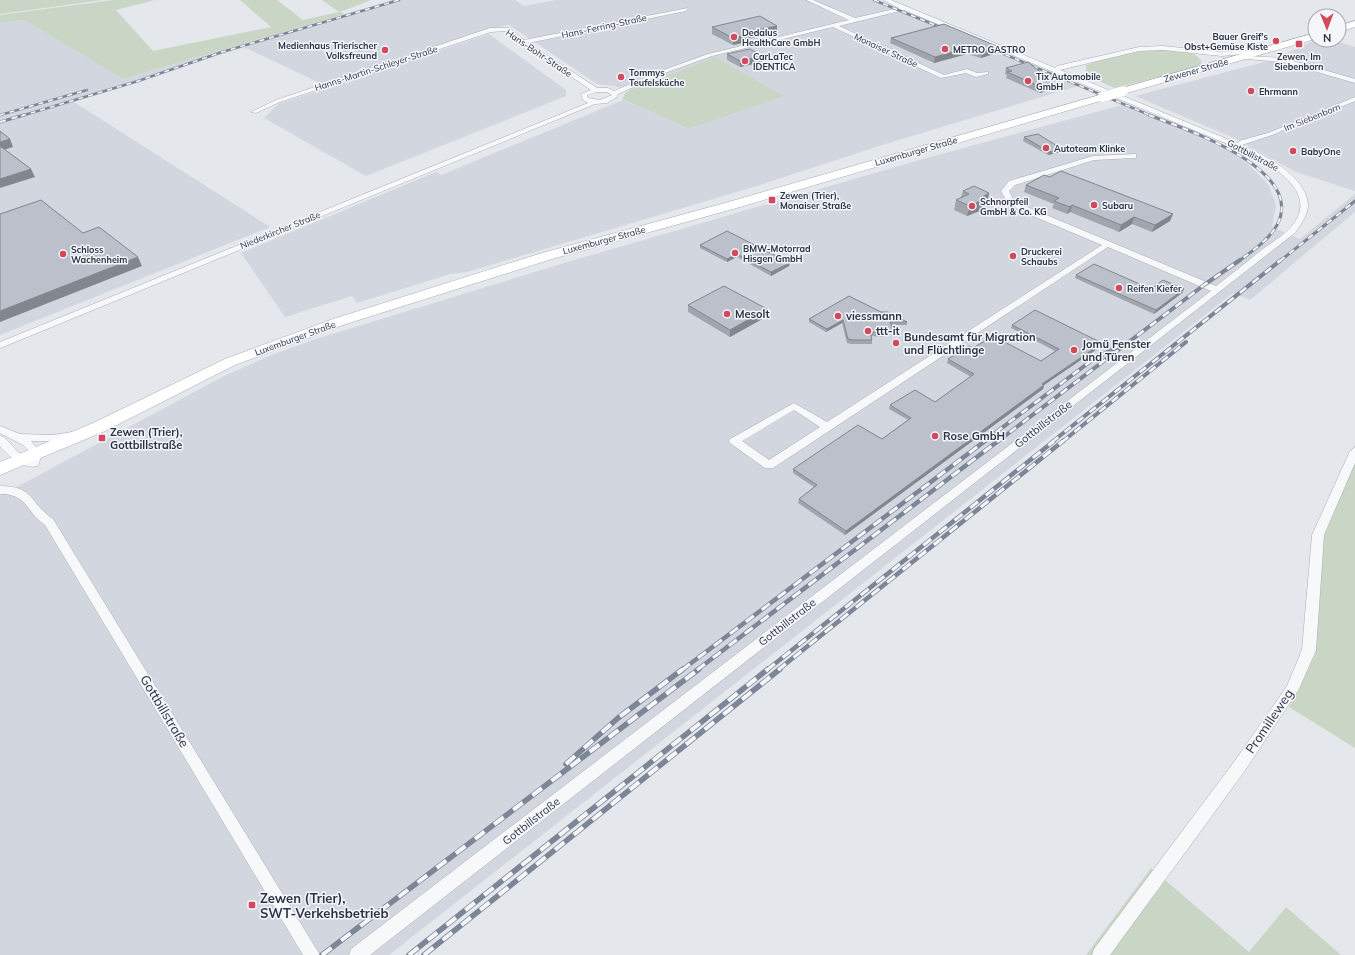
<svg xmlns="http://www.w3.org/2000/svg" width="1355" height="955" font-family="Mulish,sans-serif">
  <style>
    .built { fill: #d2d6de }
    .green { fill: #c9d6c5 }
    .lines { fill: none; stroke-linecap: round; stroke-linejoin: round }
    .street-casing { stroke: #a9aeb7; stroke-width: 1 }
    .primary-casing { stroke: #a3abb8; stroke-width: 1 }
    .street { fill: #f7f8fa; fill-rule: evenodd }
    .primary { fill: #fff; fill-rule: evenodd }
    .rail-far4-casing { stroke: #7d8696; stroke-width: 2.5 }
    .rail-far3-casing { stroke: #7d8696; stroke-width: 3 }
    .rail-far2-casing { stroke: #7d8696; stroke-width: 4 }
    .rail-far1-casing { stroke: #7d8696; stroke-width: 4.5 }
    .rail-casing { stroke: #7d8696; stroke-width: 5.5 }
    .rail-far4 { stroke: #f4f6f9; stroke-width: 1.5; stroke-dasharray: 5; stroke-linecap: butt }
    .rail-far3 { stroke: #f4f6f9; stroke-width: 2; stroke-dasharray: 6; stroke-linecap: butt }
    .rail-far2 { stroke: #f4f6f9; stroke-width: 2.5; stroke-dasharray: 8; stroke-linecap: butt }
    .rail-far1 { stroke: #f4f6f9; stroke-width: 3; stroke-dasharray: 10; stroke-linecap: butt }
    .rail { stroke: #f4f6f9; stroke-width: 4; stroke-dasharray: 12; stroke-linecap: butt }
    .primary-bridge-casing { stroke: #a3abb8; stroke-width: 10; stroke-linecap: butt }
    .primary-bridge { stroke: #fff; stroke-width: 10 }
    .wall { fill: #a1a5ae }
    .shaded-wall { fill: #83868d }
    .building { fill: #bbc0ca; stroke: #83868d }
    .poi-dot { fill: #d1495b; stroke: #f4f6f9; stroke-width: 1.5 }
    .labels { text-anchor: middle; dominant-baseline: central; stroke-width: 3; stroke-linejoin: round; paint-order: stroke }
    .far-street-label { font-size: 9px; fill: #2b3445; stroke: #f4f6f9 }
    .far-poi-label { font-size: 9px; font-weight: bold; fill: #2b3445; stroke: #f4f6f9; text-anchor: start }
    .poi-label { font-size: 11px; font-weight: bold; fill: #2b3445; stroke: #f4f6f9; text-anchor: start }
    .street-label { font-size: 11px; fill: #2b3445; stroke: #f4f6f9 }
    .near-street-label { font-size: 13px; fill: #2b3445; stroke: #f4f6f9 }
    .near-poi-label { font-size: 13px; font-weight: bold; fill: #2b3445; stroke: #f4f6f9; text-anchor: start }
  </style>
  <rect width="100%" height="100%" fill="#e4e7ec"/>
  <path class="built" d="M 394,0 L 515,0 L 524,6 L 556,0 L 873,0 L 1078,86 L 879,146 L 757,186 L 467,272 L 450,274 L 357,303 L 352,296 L 285,317 L 241,253 L 436,172 L 441,175 L 623,100 L 689,129 L 785,96 L 715,57 L 630,90 L 614,86 L 597,84 L 509,25 L 489,29 L 322,84 L 244,47 L 74,102 L 270,227 L 0,335 L 0,23 L 24,20 L 123,79 Z
    M 489,34 L 566,90 L 566,96 L 366,176 L 264,118 L 278,104 Z
    M 1316,40 L 1332,40 L 1355,47 L 1355,191 L 1296,172 L 1236,139 L 1135,96 L 1268,61 Z
    M 1122,105 L 1207,140 L 1234,154 L 1250,166 L 1268,184 L 1276,205 L 1272,227 L 1300,239 L 1355,194 L 1355,212 L 1250,300 L 1233,293 L 389,955 L 0,955 L 0,496 L 226,375 L 274,354 L 316,339 L 571,261 L 916,161 Z"/>
  <path class="green" d="M 0,0 L 103,0 L 0,14 Z
    M 113,0 L 155,0 L 116,10 L 153,51 L 271,27 L 240,0 L 277,0 L 303,20 L 339,12 L 322,0 L 371,0 L 340,12 L 345,14 L 123,79 L 24,20 L 0,23 L 0,15 Z
    M 1159,49 C 1172,50 1197,49 1202,63 L 1193,68 L 1115,88 L 1094,79 L 1086,71 L 1086,65 C 1111,57 1134,51 1159,49 Z
    M 715,57 L 785,96 L 689,129 L 622,99 L 626,92 L 630,90 Z
    M 1355,462 L 1355,748 L 1289,707 L 1315,655 L 1323,532 Z
    M 1151,868 L 1249,952 L 1286,907 L 1341,955 L 1086,955 Z"/>
  <g class="lines">
    <g class="street-casing">
      <path id="street" d="M 806,0 L 813,0 L 855,18 L 899,8 L 883,0 L 891,0 L 1055,68 L 1057,66 L 1139,47 L 1163,46 L 1222,52 L 1265,49 L 1266,50 L 1263,52 L 1222,56 L 1163,50 L 1139,51 L 1060,70 L 1237,143 L 1239,141 L 1268,133 L 1355,97 L 1355,101 L 1272,135 L 1242,145 C 1265,155 1309,178 1308,207 C 1307,216 1301,224 1296,232 L 370,955 L 349,955 L 351,949 L 1211,291 L 1108,247 L 773,468 L 765,468 L 730,443 L 729,441 L 730,439 L 794,403 L 827,422 L 1102,245 L 1021,211 L 1007,202 L 1001,191 L 1009,181 L 1093,156 L 1136,154 L 1136,158 L 1133,158 L 1094,160 L 1015,185 L 1009,191 L 1013,199 L 1027,207 L 1216,286 C 1232,274 1248,261 1264,248 C 1273,242 1284,235 1291,227 C 1322,192 1269,163 1242,150 L 904,10 L 839,26 L 944,75 L 967,69 L 977,73 L 988,72 L 988,74 L 976,77 L 966,73 L 941,78 L 833,27 L 712,56 L 662,74 L 618,94 L 617,97 L 607,103 L 595,104 L 3,347 L 0,348 L 0,342 L 588,103 L 583,100 L 581,94 L 591,90 L 521,43 L 506,31 L 491,32 L 280,102 L 256,113 L 251,112 L 276,100 L 490,28 L 509,28 L 524,40 L 688,8 L 686,11 L 528,43 L 597,88 L 608,88 L 614,91 L 658,72 L 708,54 L 849,20 ZM 597,92 L 607,92 L 612,95 L 600,100 L 588,98 L 587,95 ZM 794,410 L 820,427 L 769,460 L 742,441 Z
        M 1248,56 L 1283,58 L 1355,79 L 1355,83 L 1283,62 L 1246,59 L 1245,58 Z
        M 0,426 L 20,434 L 53,435 L 72,432 L 77,435 C 71,443 42,441 31,441 L 42,454 L 38,466 C 23,470 9,456 0,446 L 0,436 L 4,437 L 18,452 L 30,459 L 32,454 L 23,445 L 0,433 Z
        M 1355,447 L 1355,463 L 1324,535 L 1316,650 L 1299,689 L 1244,772 L 1110,955 L 1092,955 L 1094,949 L 1234,762 L 1287,686 L 1302,650 L 1312,535 L 1350,451 Z
        M 0,486 C 35,486 29,503 53,519 L 320,955 L 303,955 L 45,525 C 25,511 28,494 0,494 Z"/>
    </g>
    <g class="primary-casing">
      <path id="primary" d="M 1355,21 L 1355,27 L 1339,32 L 1339,26 Z
        M 1315,33 L 1315,39 L 1127,93 L 1119,93 L 1118,91 L 1119,89 Z
        M 1103,94 L 1107,95 L 1108,97 L 1107,99 L 733,209 L 552,259 L 343,325 L 235,365 L 105,431 L 0,475 L 0,462 L 93,423 L 225,359 L 333,319 L 542,253 L 725,203 Z"/>
    </g>
    <use href="#street" class="street"/>
    <use href="#primary" class="primary"/>
    <g class="rail-far4-casing">
      <path id="rail-far4" d="M 874,0 L 947,30
        M 987,47 L 1152,116
        M 0,115 L 87,90
        M 21,116 L 138,81 L 222,52 L 399,0"/>
    </g>
    <g class="rail-far3-casing">
      <path id="rail-far3" d="M 1149,115 C 1184,129 1307,169 1277,225 C 1269,240 1252,251 1239,261
        M 0,122 L 24,115
        M 1280,261 L 1355,201"/>
    </g>
    <g class="rail-far2-casing">
      <path id="rail-far2" d="M 983,442 L 1091,361 L 1118,346
        M 997,442 L 1204,285 L 1240,260
        M 1052,442 L 1281,260
        M 1062,442 L 1186,342"/>
    </g>
    <g class="rail-far1-casing">
      <path id="rail-far1" d="M 682,670 L 985,441
        M 697,670 L 998,441
        M 767,670 L 1054,441
        M 778,670 L 1063,441"/>
    </g>
    <g class="rail-casing">
      <path id="rail" d="M 566,764 L 618,718 L 683,669
        M 322,955 L 699,669
        M 409,955 L 768,669
        M 424,955 L 780,669"/>
    </g>
    <use href="#rail-far4" class="rail-far4"/>
    <use href="#rail-far3" class="rail-far3"/>
    <use href="#rail-far2" class="rail-far2"/>
    <use href="#rail-far1" class="rail-far1"/>
    <use href="#rail" class="rail"/>
    <g class="primary-bridge-casing">
      <path id="primary-bridge" d="M 1103,97 L 1123,91"/>
    </g>
    <use href="#primary-bridge" class="primary-bridge"/>
  </g>
  <path class="wall" d="M 944,24 L 997,53 L 981,58 L 967,54 L 934,63 L 890,43 L 891,38 Z
    M 777,26 L 777,32 L 747,39 L 747,42 L 733,45 L 712,34 L 712,27 Z
    M 727,54 L 762,62 L 740,67 L 727,60 Z
    M 1006,68 L 1054,83 L 1053,89 L 1040,93 L 1006,78 L 1007,75 L 1005,74 Z
    M 1024,137 L 1061,152 L 1048,155 L 1023,141 Z
    M 1026,185 L 1170,221 L 1152,232 L 1132,224 L 1119,232 L 1070,212 L 1067,214 L 1052,208 L 1054,204 L 1024,192 Z
    M 963,191 L 989,193 L 987,204 L 983,206 L 982,210 L 967,216 L 954,210 L 956,200 L 961,197 Z
    M 700,245 L 789,266 L 771,276 L 737,257 L 727,262 L 700,248 Z
    M 1076,275 L 1151,289 L 1182,293 L 1154,314 L 1075,278 Z
    M 688,305 L 767,309 L 766,317 L 730,337 L 688,312 Z
    M 809,319 L 907,322 L 907,325 L 891,325 L 893,330 L 892,333 L 885,333 L 884,337 L 871,336 L 872,340 L 872,344 L 851,344 L 847,343 L 842,323 L 826,332 L 809,322 Z
    M 1012,325 L 1102,343 L 1100,347 L 1044,385 L 1043,389 L 845,535 L 798,503 L 799,499 L 814,487 L 793,473 L 793,469 L 882,439 L 908,420 L 889,409 L 890,405 L 935,402 L 971,377 L 947,363 L 948,359 L 973,348 L 1041,361 L 1055,351 L 1011,328 Z"/>
  <path class="shaded-wall" d="M 777,26 L 777,32 L 747,39 L 747,42 L 733,45 L 733,38 L 743,33 Z
    M 999,47 L 997,53 L 981,58 L 982,52 Z
    M 968,48 L 967,54 L 934,63 L 935,57 Z
    M 763,56 L 762,62 L 740,67 L 740,61 Z
    M 1054,83 L 1053,89 L 1040,93 L 1041,87 Z
    M 10,139 L 13,147 L 0,151 L 0,142 Z
    M 1062,149 L 1061,152 L 1048,155 L 1049,152 Z
    M 31,169 L 35,177 L 0,188 L 0,179 Z
    M 989,193 L 987,204 L 983,206 L 982,210 L 967,216 L 970,206 L 981,198 Z
    M 1072,205 L 1070,212 L 1067,214 L 1070,207 Z
    M 1173,214 L 1170,221 L 1152,232 L 1155,225 Z
    M 1134,217 L 1132,224 L 1119,232 L 1121,225 Z
    M 737,254 L 737,257 L 727,262 L 727,259 Z
    M 138,257 L 142,266 L 0,322 L 0,311 Z
    M 790,263 L 789,266 L 771,276 L 771,272 Z
    M 1184,289 L 1182,293 L 1154,314 L 1156,310 Z
    M 767,309 L 766,317 L 730,337 L 730,330 Z
    M 843,320 L 842,323 L 826,332 L 827,329 Z
    M 1102,343 L 1100,347 L 1044,385 L 1043,389 L 845,535 L 846,531 L 1042,384 Z"/>
  <path class="building" d="M 760,16 L 777,26 L 743,33 L 747,35 L 733,38 L 712,27 Z
    M 944,24 L 999,47 L 982,52 L 968,48 L 935,57 L 891,38 Z
    M 750,49 L 763,56 L 740,61 L 727,54 Z
    M 1028,62 L 1054,83 L 1041,87 L 1007,72 L 1012,71 L 1006,68 Z
    M 0,131 L 10,139 L 0,142 Z
    M 1038,134 L 1062,149 L 1049,152 L 1024,137 Z
    M 0,146 L 31,169 L 0,179 Z
    M 1061,171 L 1173,214 L 1155,225 L 1134,217 L 1121,225 L 1072,205 L 1070,207 L 1054,201 L 1059,198 L 1026,185 L 1044,175 L 1050,177 Z
    M 974,186 L 989,193 L 981,198 L 984,199 L 970,206 L 956,200 L 969,194 L 963,191 Z
    M 41,200 L 83,233 L 99,227 L 138,257 L 0,311 L 0,214 Z
    M 727,231 L 790,263 L 771,272 L 737,254 L 727,259 L 700,245 Z
    M 1094,264 L 1151,289 L 1163,280 L 1184,289 L 1156,310 L 1076,275 Z
    M 724,286 L 767,309 L 730,330 L 688,305 Z
    M 849,296 L 881,312 L 888,312 L 907,322 L 890,322 L 893,330 L 884,330 L 885,333 L 870,332 L 872,340 L 852,340 L 848,339 L 843,320 L 827,329 L 809,319 Z
    M 1035,310 L 1102,343 L 1042,384 L 1044,385 L 846,531 L 799,499 L 817,485 L 793,469 L 858,425 L 882,439 L 911,418 L 890,405 L 915,390 L 935,402 L 974,374 L 948,359 L 969,346 L 973,348 L 993,336 L 1041,361 L 1059,349 L 1012,325 Z"/>
  <g class="poi-dot">
    <circle cx="734" cy="37" r="4"/>
    <circle cx="1276" cy="41" r="4"/>
    <rect x="1295" y="40" width="8" height="8" rx="2"/>
    <circle cx="945" cy="49" r="4"/>
    <circle cx="385" cy="50" r="4"/>
    <circle cx="745" cy="61" r="4"/>
    <circle cx="621" cy="77" r="4"/>
    <circle cx="1028" cy="81" r="4"/>
    <circle cx="1251" cy="91" r="4"/>
    <circle cx="1046" cy="148" r="4"/>
    <circle cx="1293" cy="151" r="4"/>
    <rect x="768" y="196" width="8" height="8" rx="2"/>
    <circle cx="1094" cy="205" r="4"/>
    <circle cx="972" cy="206" r="4"/>
    <circle cx="735" cy="253" r="4"/>
    <circle cx="63" cy="254" r="4"/>
    <circle cx="1013" cy="256" r="4"/>
    <circle cx="1119" cy="288" r="4"/>
    <circle cx="727" cy="314" r="4"/>
    <circle cx="838" cy="316" r="4"/>
    <circle cx="868" cy="331" r="4"/>
    <circle cx="896" cy="343" r="4"/>
    <circle cx="1074" cy="350" r="4"/>
    <circle cx="935" cy="436" r="4"/>
    <rect x="98" y="434" width="8" height="8" rx="2"/>
    <rect x="248" y="901" width="8" height="8" rx="2"/>
  </g>
  <g class="labels">
    <g class="far-street-label">
      <text transform="translate(604 26) rotate(-12)">Hans-Ferring-Straße</text>
      <text transform="translate(886 50) rotate(25)">Monaiser Straße</text>
      <text transform="translate(539 53) rotate(34)">Hans-Bohr-Straße</text>
      <text transform="translate(376 68) rotate(-18)">Hanns-Martin-Schleyer-Straße</text>
      <text transform="translate(1196 70) rotate(-16)">Zewener Straße</text>
      <text transform="translate(1312 117) rotate(-22)">Im Siebenborn</text>
      <text transform="translate(916 151) rotate(-16)">Luxemburger Straße</text>
      <text transform="translate(1253 155) rotate(28)">Gottbillstraße</text>
      <text transform="translate(280 230) rotate(-22)">Niederkircher Straße</text>
      <text transform="translate(604 240) rotate(-15)">Luxemburger Straße</text>
      <text transform="translate(295 338) rotate(-20)">Luxemburger Straße</text>
    </g>
    <g class="far-poi-label">
      <text x="742" y="32">Dedalus<tspan x="742" dy="10">HealthCare GmbH</tspan></text>
      <text x="1268" y="36" text-anchor="end">Bauer Greif's<tspan x="1268" dy="10">Obst+Gemüse Kiste</tspan></text>
      <text x="377" y="45" text-anchor="end">Medienhaus Trierischer<tspan x="377" dy="10">Volksfreund</tspan></text>
      <text x="953" y="49">METRO GASTRO</text>
      <text x="753" y="56">CarLaTec<tspan x="753" dy="10">IDENTICA</tspan></text>
      <text x="1299" y="56" text-anchor="middle">Zewen, Im<tspan x="1299" dy="10">Siebenborn</tspan></text>
      <text x="629" y="72">Tommys<tspan x="629" dy="10">Teufelsküche</tspan></text>
      <text x="1036" y="76">Tix Automobile<tspan x="1036" dy="10">GmbH</tspan></text>
      <text x="1259" y="91">Ehrmann</text>
      <text x="1054" y="148">Autoteam Klinke</text>
      <text x="1301" y="151">BabyOne</text>
      <text x="780" y="195">Zewen (Trier),<tspan x="780" dy="10">Monaiser Straße</tspan></text>
      <text x="980" y="201">Schnorpfeil<tspan x="980" dy="10">GmbH &amp; Co. KG</tspan></text>
      <text x="1102" y="205">Subaru</text>
      <text x="743" y="248">BMW-Motorrad<tspan x="743" dy="10">Hisgen GmbH</tspan></text>
      <text x="71" y="249">Schloss<tspan x="71" dy="10">Wachenheim</tspan></text>
      <text x="1021" y="251">Druckerei<tspan x="1021" dy="10">Schaubs</tspan></text>
      <text x="1127" y="288">Reifen Kiefer</text>
    </g>
    <g class="poi-label">
      <text x="735" y="314">Mesolt</text>
      <text x="846" y="316">viessmann</text>
      <text x="876" y="331">ttt-it</text>
      <text x="904" y="337">Bundesamt für Migration<tspan x="904" dy="13">und Flüchtlinge</tspan></text>
      <text x="1082" y="344">Jomü Fenster<tspan x="1082" dy="13">und Türen</tspan></text>
      <text x="110" y="432">Zewen (Trier),<tspan x="110" dy="13">Gottbillstraße</tspan></text>
      <text x="943" y="436">Rose GmbH</text>
    </g>
    <g class="street-label">
      <text transform="translate(1043 424) rotate(-38)">Gottbillstraße</text>
      <text transform="translate(787 622) rotate(-38)">Gottbillstraße</text>
      <text transform="translate(531 821) rotate(-38)">Gottbillstraße</text>
    </g>
    <g class="near-street-label">
      <text transform="translate(165 711) rotate(59)">Gottbillstraße</text>
      <text transform="translate(1269 721) rotate(-56)">Promilleweg</text>
    </g>
    <g class="near-poi-label">
      <text x="260" y="898">Zewen (Trier),<tspan x="260" dy="15">SWT-Verkehsbetrieb</tspan></text>
    </g>
  </g>
  <g transform="translate(1327 28) rotate(179)"><circle r="19" fill="#f4f6f9" stroke="#a4a8b1"/>
  <path d="M0-3L7 15L0 10L-7 15Z" fill="#d1495b"/>
  <text y="-6" font-size="11" font-weight="bold" text-anchor="middle" fill="#2b3445">N</text>
  </g>
</svg>
